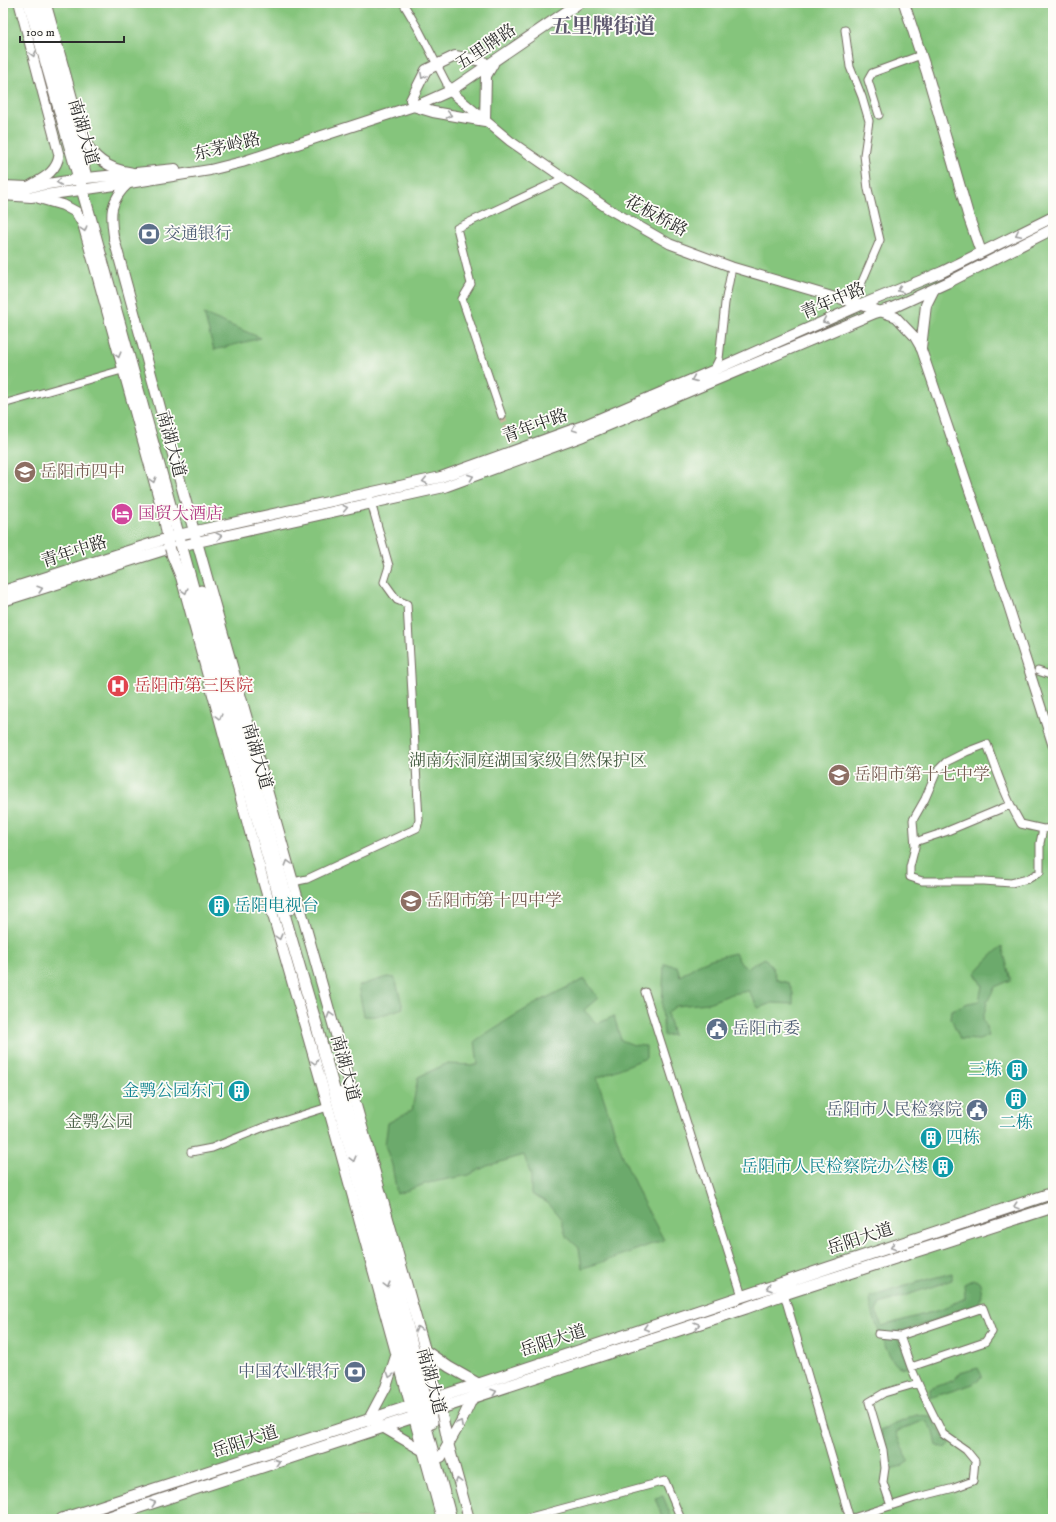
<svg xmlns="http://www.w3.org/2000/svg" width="1056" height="1522" font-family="'IM FELL DW Pica','Noto Serif SC',serif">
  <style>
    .green { fill: #85c57c; stroke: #587854 }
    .forest { fill: #6caa6c; stroke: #4c6a4c }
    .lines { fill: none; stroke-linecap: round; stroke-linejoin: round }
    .minor-tunnel { stroke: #cab9a0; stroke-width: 7; stroke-dasharray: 7 3.5; stroke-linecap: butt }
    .minor-casing { stroke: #71695e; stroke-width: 9 }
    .tertiary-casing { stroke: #71695e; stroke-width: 11 }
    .secondary-casing { stroke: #71695e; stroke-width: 12 }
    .primary-casing { stroke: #71695e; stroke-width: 13 }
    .minor { stroke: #fff; stroke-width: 7 }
    .tertiary { stroke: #fff; stroke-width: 9 }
    .secondary { stroke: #fff; stroke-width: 10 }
    .primary { stroke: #fff; stroke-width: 11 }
    .secondary-bridge-casing { stroke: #71695e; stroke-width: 12; stroke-linecap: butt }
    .secondary-bridge { stroke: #fff; stroke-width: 10 }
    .oneway { stroke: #a0a0a0 }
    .labels { text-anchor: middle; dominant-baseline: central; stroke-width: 3.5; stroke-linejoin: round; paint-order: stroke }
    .street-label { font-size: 17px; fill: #2b2b2b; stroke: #fdfcf7 }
    .service-label { font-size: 17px; fill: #4e5e75; stroke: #fdfcf7; text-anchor: start }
    .education-label { font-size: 17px; fill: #785e54; stroke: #fdfcf7; text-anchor: start }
    .hotel-label { font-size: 17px; fill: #b23c85; stroke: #fdfcf7; text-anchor: start }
    .health-label { font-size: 17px; fill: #be3a42; stroke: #fdfcf7; text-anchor: start }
    .park-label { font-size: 17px; fill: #4a6147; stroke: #fdfcf7 }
    .culture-label { font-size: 17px; fill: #0d838f; stroke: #fdfcf7; text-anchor: end }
    .district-label { font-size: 21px; font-weight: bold; fill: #5e596f; stroke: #fdfcf7 }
  </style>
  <rect width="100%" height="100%" fill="#fdfcf7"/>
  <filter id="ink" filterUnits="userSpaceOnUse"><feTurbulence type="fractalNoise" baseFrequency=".025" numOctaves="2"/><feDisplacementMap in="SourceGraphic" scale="8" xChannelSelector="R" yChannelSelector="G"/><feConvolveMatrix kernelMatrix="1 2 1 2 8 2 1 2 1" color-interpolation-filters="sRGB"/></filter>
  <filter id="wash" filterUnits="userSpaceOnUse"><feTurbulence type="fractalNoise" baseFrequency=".012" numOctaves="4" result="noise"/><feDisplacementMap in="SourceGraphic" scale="16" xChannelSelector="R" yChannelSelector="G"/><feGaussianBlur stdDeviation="0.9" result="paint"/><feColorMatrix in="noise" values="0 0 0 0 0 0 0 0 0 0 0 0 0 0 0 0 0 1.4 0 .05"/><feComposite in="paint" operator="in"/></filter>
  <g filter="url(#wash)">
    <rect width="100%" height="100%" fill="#f2dcbd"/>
    <path class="green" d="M 3,3 L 1053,3 L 1053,1519 L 3,1519 Z"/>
    <path class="forest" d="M 204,314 L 261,338 L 214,350 Z
      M 1002,946 L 1011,980 L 995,987 L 987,1002 L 983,1018 L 989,1036 L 979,1040 L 960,1039 L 951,1018 L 952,1010 L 968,1003 L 979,1001 L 982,986 L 975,973 L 986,961 Z
      M 735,953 L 741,964 L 747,968 L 765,958 L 773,969 L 777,980 L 789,983 L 793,993 L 793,1004 L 772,1003 L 758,1008 L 749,991 L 732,994 L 708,1003 L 676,1006 L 667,1013 L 673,1035 L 664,1036 L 662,1008 L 664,964 L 677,966 L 680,976 L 697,965 L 711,959 Z
      M 387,977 L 395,978 L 403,1008 C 391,1012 377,1018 364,1016 L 358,986 Z
      M 585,979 L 598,998 L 584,1010 L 597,1024 L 614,1016 L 621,1040 L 634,1045 L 646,1046 L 646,1058 L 597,1078 L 622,1154 L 642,1200 L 664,1240 C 636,1249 610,1261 582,1268 L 579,1248 L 566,1236 L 561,1219 L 548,1203 L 531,1194 L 531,1176 L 524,1155 L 487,1166 L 469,1175 L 428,1183 L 397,1194 L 392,1165 L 385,1145 L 388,1123 L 412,1110 L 418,1077 L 446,1064 L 478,1065 L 475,1041 C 510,1017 547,996 585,979 Z
      M 952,1273 L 952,1280 L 880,1304 L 876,1311 L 882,1326 L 943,1309 L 965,1298 L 964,1284 L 974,1279 L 980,1283 L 982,1295 L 978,1305 C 950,1313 923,1327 894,1332 L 903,1349 L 908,1367 C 905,1368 901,1368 898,1366 C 888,1360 869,1309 870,1297 L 922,1281 Z
      M 978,1368 L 982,1376 L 973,1384 L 930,1398 L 930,1389 L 954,1380 L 960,1373 Z
      M 916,1415 L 930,1416 L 944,1438 L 951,1443 L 946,1448 L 937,1446 L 934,1432 L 925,1420 L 896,1432 L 901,1446 L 909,1461 L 902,1466 L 890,1469 L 886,1449 L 880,1431 Z
      M 663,1496 L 672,1519 L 663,1519 L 655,1498 Z"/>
  </g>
  <g filter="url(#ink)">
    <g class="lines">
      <path class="minor-tunnel" d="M 502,416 L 514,451"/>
      <g class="minor-casing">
        <path id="minor" d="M 403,3 L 419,30 L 448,86
          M 845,30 L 850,67 L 862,97 L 869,121 L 864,155 L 868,189 L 880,240 L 853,303
          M 879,115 L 868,80 L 872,73 L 921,55
          M 713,371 L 719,359 L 725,303 L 732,267
          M 3,404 L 122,370
          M 502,416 L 462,299 L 471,284 L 457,228 L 564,178
          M 1038,671 L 1053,676
          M 1043,829 L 1040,843 L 1040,872 L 1028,879 L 1011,883 L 984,881 L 922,881 L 910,877 L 910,867 L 915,847 L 913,820 L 925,799 L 937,771 L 946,762 L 966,752 L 987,744 C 997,772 1006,799 1021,824 L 1043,829 L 1053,828
          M 915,842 L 945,832 L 1010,805
          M 293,882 L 307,879 L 417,828 L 419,820 L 407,604 L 397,600 L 384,582 L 389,566 L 370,499
          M 645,992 L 742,1296
          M 191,1152 L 212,1148 L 264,1127 L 328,1107
          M 784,1294 L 850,1519
          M 878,1334 L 900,1336 L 983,1308 L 992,1332 L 985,1342 L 911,1367 L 900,1336
          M 891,1506 L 883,1482 L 885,1468 L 883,1450 L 869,1402 L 884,1393 L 918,1383
          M 523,1519 L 665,1481 L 681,1519
          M 850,1519 L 915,1498 L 954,1488 L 973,1481 L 975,1461 L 966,1450 L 943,1434 L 922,1392 L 911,1367"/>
      </g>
      <g class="tertiary-casing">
        <path id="tertiary" d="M 19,3 L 59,155 C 57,172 43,178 29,186
          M 46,3 L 83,136 C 92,157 107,169 131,172
          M 448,86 L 450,91 L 510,141 L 607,208 L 670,244 L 732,267 L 861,305 L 896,317 L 914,336 L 921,348 L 1007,601 L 1053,745
          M 114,239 C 110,214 109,201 129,183"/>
      </g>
      <g class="secondary-casing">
        <path id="secondary" d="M 904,3 L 927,73 L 969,218 L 981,252
          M 411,100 L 426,70 L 455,56 L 483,61
          M 413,106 L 433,112 L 485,121 L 486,76 L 493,64
          M 3,186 L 28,187 L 87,178 L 175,169
          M 3,195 L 31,197 L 129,183 L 210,170 L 242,162 L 423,103 L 450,91 L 579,3
          M 39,198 L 63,205 L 76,212 L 83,224 L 163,513 L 169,545
          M 114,239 L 190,517 L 438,1396 L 448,1443 L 469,1519
          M 921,348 L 926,305 L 934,289
          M 172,555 L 181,577 L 202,654 L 264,884 L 322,1085 L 442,1519
          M 3,591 L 178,535 L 441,477 L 580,427 L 712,371 L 861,305 L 942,272 L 1053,217
          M 3,601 L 161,551 L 197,542 L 444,487 L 583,436 L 875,313 L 892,308 L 951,281 L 1053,229
          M 423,1349 L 449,1367 L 479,1384 L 463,1418 L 441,1457
          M 397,1353 L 386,1387 L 369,1419 L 427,1453"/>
      </g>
      <g class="primary-casing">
        <path id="primary" d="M 29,3 L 92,224 L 275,883 L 317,1027 L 451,1519
          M 38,3 L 85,173
          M 201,591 L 290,909
          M 342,1093 L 385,1239 L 432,1422
          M 62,1519 L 479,1384 L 1053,1193
          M 103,1519 L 746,1308 L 784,1294 L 1053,1207"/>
      </g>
      <use href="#minor" class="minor"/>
      <use href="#tertiary" class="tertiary"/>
      <use href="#secondary" class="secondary"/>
      <use href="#primary" class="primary"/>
      <g class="secondary-bridge-casing">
        <path id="secondary-bridge" d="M 170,548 L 172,555"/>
      </g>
      <use href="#secondary-bridge" class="secondary-bridge"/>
    </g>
    <defs><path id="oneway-chevron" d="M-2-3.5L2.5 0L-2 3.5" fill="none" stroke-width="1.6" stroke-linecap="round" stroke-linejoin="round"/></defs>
    <g class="oneway">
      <use href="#oneway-chevron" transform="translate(33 54) rotate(75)"/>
      <use href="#oneway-chevron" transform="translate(423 76) rotate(118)"/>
      <use href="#oneway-chevron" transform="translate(449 115) rotate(11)"/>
      <use href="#oneway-chevron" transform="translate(59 182) rotate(172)"/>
      <use href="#oneway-chevron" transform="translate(84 229) rotate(73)"/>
      <use href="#oneway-chevron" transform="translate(1018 234) rotate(154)"/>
      <use href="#oneway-chevron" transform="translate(900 290) rotate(157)"/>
      <use href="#oneway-chevron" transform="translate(825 321) rotate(156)"/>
      <use href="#oneway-chevron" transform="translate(118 355) rotate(75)"/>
      <use href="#oneway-chevron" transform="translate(694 379) rotate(157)"/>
      <use href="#oneway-chevron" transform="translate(574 429) rotate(160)"/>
      <use href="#oneway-chevron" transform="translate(471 477) rotate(-20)"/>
      <use href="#oneway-chevron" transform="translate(153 480) rotate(74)"/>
      <use href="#oneway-chevron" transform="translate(425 481) rotate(168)"/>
      <use href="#oneway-chevron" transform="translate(345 508) rotate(-12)"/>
      <use href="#oneway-chevron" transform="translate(219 536) rotate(-14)"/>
      <use href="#oneway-chevron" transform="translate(40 589) rotate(-17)"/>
      <use href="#oneway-chevron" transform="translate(185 591) rotate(74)"/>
      <use href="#oneway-chevron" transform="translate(219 717) rotate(75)"/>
      <use href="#oneway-chevron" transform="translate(288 863) rotate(-106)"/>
      <use href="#oneway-chevron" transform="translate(279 937) rotate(74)"/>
      <use href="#oneway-chevron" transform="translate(330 1015) rotate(-106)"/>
      <use href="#oneway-chevron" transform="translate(315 1062) rotate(74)"/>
      <use href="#oneway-chevron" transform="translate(353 1159) rotate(75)"/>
      <use href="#oneway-chevron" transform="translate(1016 1206) rotate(162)"/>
      <use href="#oneway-chevron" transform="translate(893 1247) rotate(162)"/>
      <use href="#oneway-chevron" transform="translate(387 1285) rotate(75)"/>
      <use href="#oneway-chevron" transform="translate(769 1288) rotate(162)"/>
      <use href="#oneway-chevron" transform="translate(697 1325) rotate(-18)"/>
      <use href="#oneway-chevron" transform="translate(646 1328) rotate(162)"/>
      <use href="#oneway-chevron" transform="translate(418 1329) rotate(-106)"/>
      <use href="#oneway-chevron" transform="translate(390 1375) rotate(108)"/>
      <use href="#oneway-chevron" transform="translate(494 1392) rotate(-18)"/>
      <use href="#oneway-chevron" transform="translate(460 1423) rotate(-61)"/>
      <use href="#oneway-chevron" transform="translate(277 1462) rotate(-18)"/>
      <use href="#oneway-chevron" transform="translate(458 1481) rotate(-105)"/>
      <use href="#oneway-chevron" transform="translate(153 1503) rotate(-18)"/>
    </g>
  </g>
  <defs>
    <g id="bank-disc" transform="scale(1.15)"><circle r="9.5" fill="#5c6f8a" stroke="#fdfcf7"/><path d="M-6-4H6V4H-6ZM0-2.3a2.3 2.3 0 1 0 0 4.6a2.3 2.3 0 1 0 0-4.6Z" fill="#fff"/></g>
    <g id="school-disc" transform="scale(1.15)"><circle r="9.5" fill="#8d6e63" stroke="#fdfcf7"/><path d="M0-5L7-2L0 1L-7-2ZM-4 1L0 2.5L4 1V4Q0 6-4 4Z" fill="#fff"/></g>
    <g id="hotel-disc" transform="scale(1.15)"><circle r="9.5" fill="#d1479c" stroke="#fdfcf7"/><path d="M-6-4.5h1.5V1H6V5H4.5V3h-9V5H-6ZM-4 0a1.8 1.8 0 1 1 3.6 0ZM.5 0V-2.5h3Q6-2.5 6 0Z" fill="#fff"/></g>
    <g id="hospital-disc" transform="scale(1.15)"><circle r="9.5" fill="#e0444e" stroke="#fdfcf7"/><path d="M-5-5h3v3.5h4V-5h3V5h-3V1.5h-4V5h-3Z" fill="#fff"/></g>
    <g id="building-disc" transform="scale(1.15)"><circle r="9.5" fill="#0f9aa8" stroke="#fdfcf7"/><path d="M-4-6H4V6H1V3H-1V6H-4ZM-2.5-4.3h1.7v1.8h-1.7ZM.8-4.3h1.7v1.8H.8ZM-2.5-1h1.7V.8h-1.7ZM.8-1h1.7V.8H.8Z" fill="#fff"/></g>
    <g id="civic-disc" transform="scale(1.15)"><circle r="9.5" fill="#5c6f8a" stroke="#fdfcf7"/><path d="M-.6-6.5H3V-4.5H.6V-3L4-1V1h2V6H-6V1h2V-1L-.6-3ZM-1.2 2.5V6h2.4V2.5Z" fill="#fff"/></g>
  </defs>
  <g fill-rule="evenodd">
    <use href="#bank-disc" x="149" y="234"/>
    <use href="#school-disc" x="25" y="472"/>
    <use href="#hotel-disc" x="122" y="514"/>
    <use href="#hospital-disc" x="118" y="686"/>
    <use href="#school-disc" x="839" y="775"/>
    <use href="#school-disc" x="411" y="901"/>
    <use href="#building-disc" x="219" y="906"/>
    <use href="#civic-disc" x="717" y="1029"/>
    <use href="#building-disc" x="1017" y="1070"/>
    <use href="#building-disc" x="239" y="1091"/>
    <use href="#building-disc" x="1016" y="1099"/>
    <use href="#civic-disc" x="977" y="1110"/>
    <use href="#building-disc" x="931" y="1138"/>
    <use href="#building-disc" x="943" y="1167"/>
    <use href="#bank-disc" x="355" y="1372"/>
  </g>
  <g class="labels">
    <g class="street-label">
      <text transform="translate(486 47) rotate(-34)">五里牌路</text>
      <text transform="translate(83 132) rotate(74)">南湖大道</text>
      <text transform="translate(227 147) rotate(-14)">东茅岭路</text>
      <text transform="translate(656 216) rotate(28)">花板桥路</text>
      <text transform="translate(833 301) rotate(-23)">青年中路</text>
      <text transform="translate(535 426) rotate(-20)">青年中路</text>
      <text transform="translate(171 444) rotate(75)">南湖大道</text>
      <text transform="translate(74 552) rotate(-18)">青年中路</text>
      <text transform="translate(257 756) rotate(74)">南湖大道</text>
      <text transform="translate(345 1068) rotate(75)">南湖大道</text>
      <text transform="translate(860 1239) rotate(-18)">岳阳大道</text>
      <text transform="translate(553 1341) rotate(-18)">岳阳大道</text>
      <text transform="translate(431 1381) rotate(75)">南湖大道</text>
      <text transform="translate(245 1442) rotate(-18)">岳阳大道</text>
    </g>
    <g class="service-label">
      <text x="164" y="234">交通银行</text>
      <text x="732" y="1029">岳阳市委</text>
      <text x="962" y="1110" text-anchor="end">岳阳市人民检察院</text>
      <text x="340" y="1372" text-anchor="end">中国农业银行</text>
    </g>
    <g class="education-label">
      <text x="40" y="472">岳阳市四中</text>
      <text x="854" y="775">岳阳市第十七中学</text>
      <text x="426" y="901">岳阳市第十四中学</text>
    </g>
    <g class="hotel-label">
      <text x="138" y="514">国贸大酒店</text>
    </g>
    <g class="health-label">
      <text x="134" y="686">岳阳市第三医院</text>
    </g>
    <g class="park-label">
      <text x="528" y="761">湖南东洞庭湖国家级自然保护区</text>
      <text x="99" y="1122">金鹗公园</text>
    </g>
    <g class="culture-label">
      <text x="234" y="906" text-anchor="start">岳阳电视台</text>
      <text x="1002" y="1070">三栋</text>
      <text x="224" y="1091">金鹗公园东门</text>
      <text x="1016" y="1123" text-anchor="middle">二栋</text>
      <text x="946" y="1138" text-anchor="start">四栋</text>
      <text x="928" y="1167">岳阳市人民检察院办公楼</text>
    </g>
    <g class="district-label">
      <text x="603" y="27">五里牌街道</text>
    </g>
  </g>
  <rect width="1056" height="1522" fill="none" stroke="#fdfcf7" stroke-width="16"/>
  <path d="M20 36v6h104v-6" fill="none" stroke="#2b2b2b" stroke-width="2"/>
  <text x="26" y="36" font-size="12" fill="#2b2b2b" stroke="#fdfcf7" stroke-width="3" paint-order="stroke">100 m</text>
</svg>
